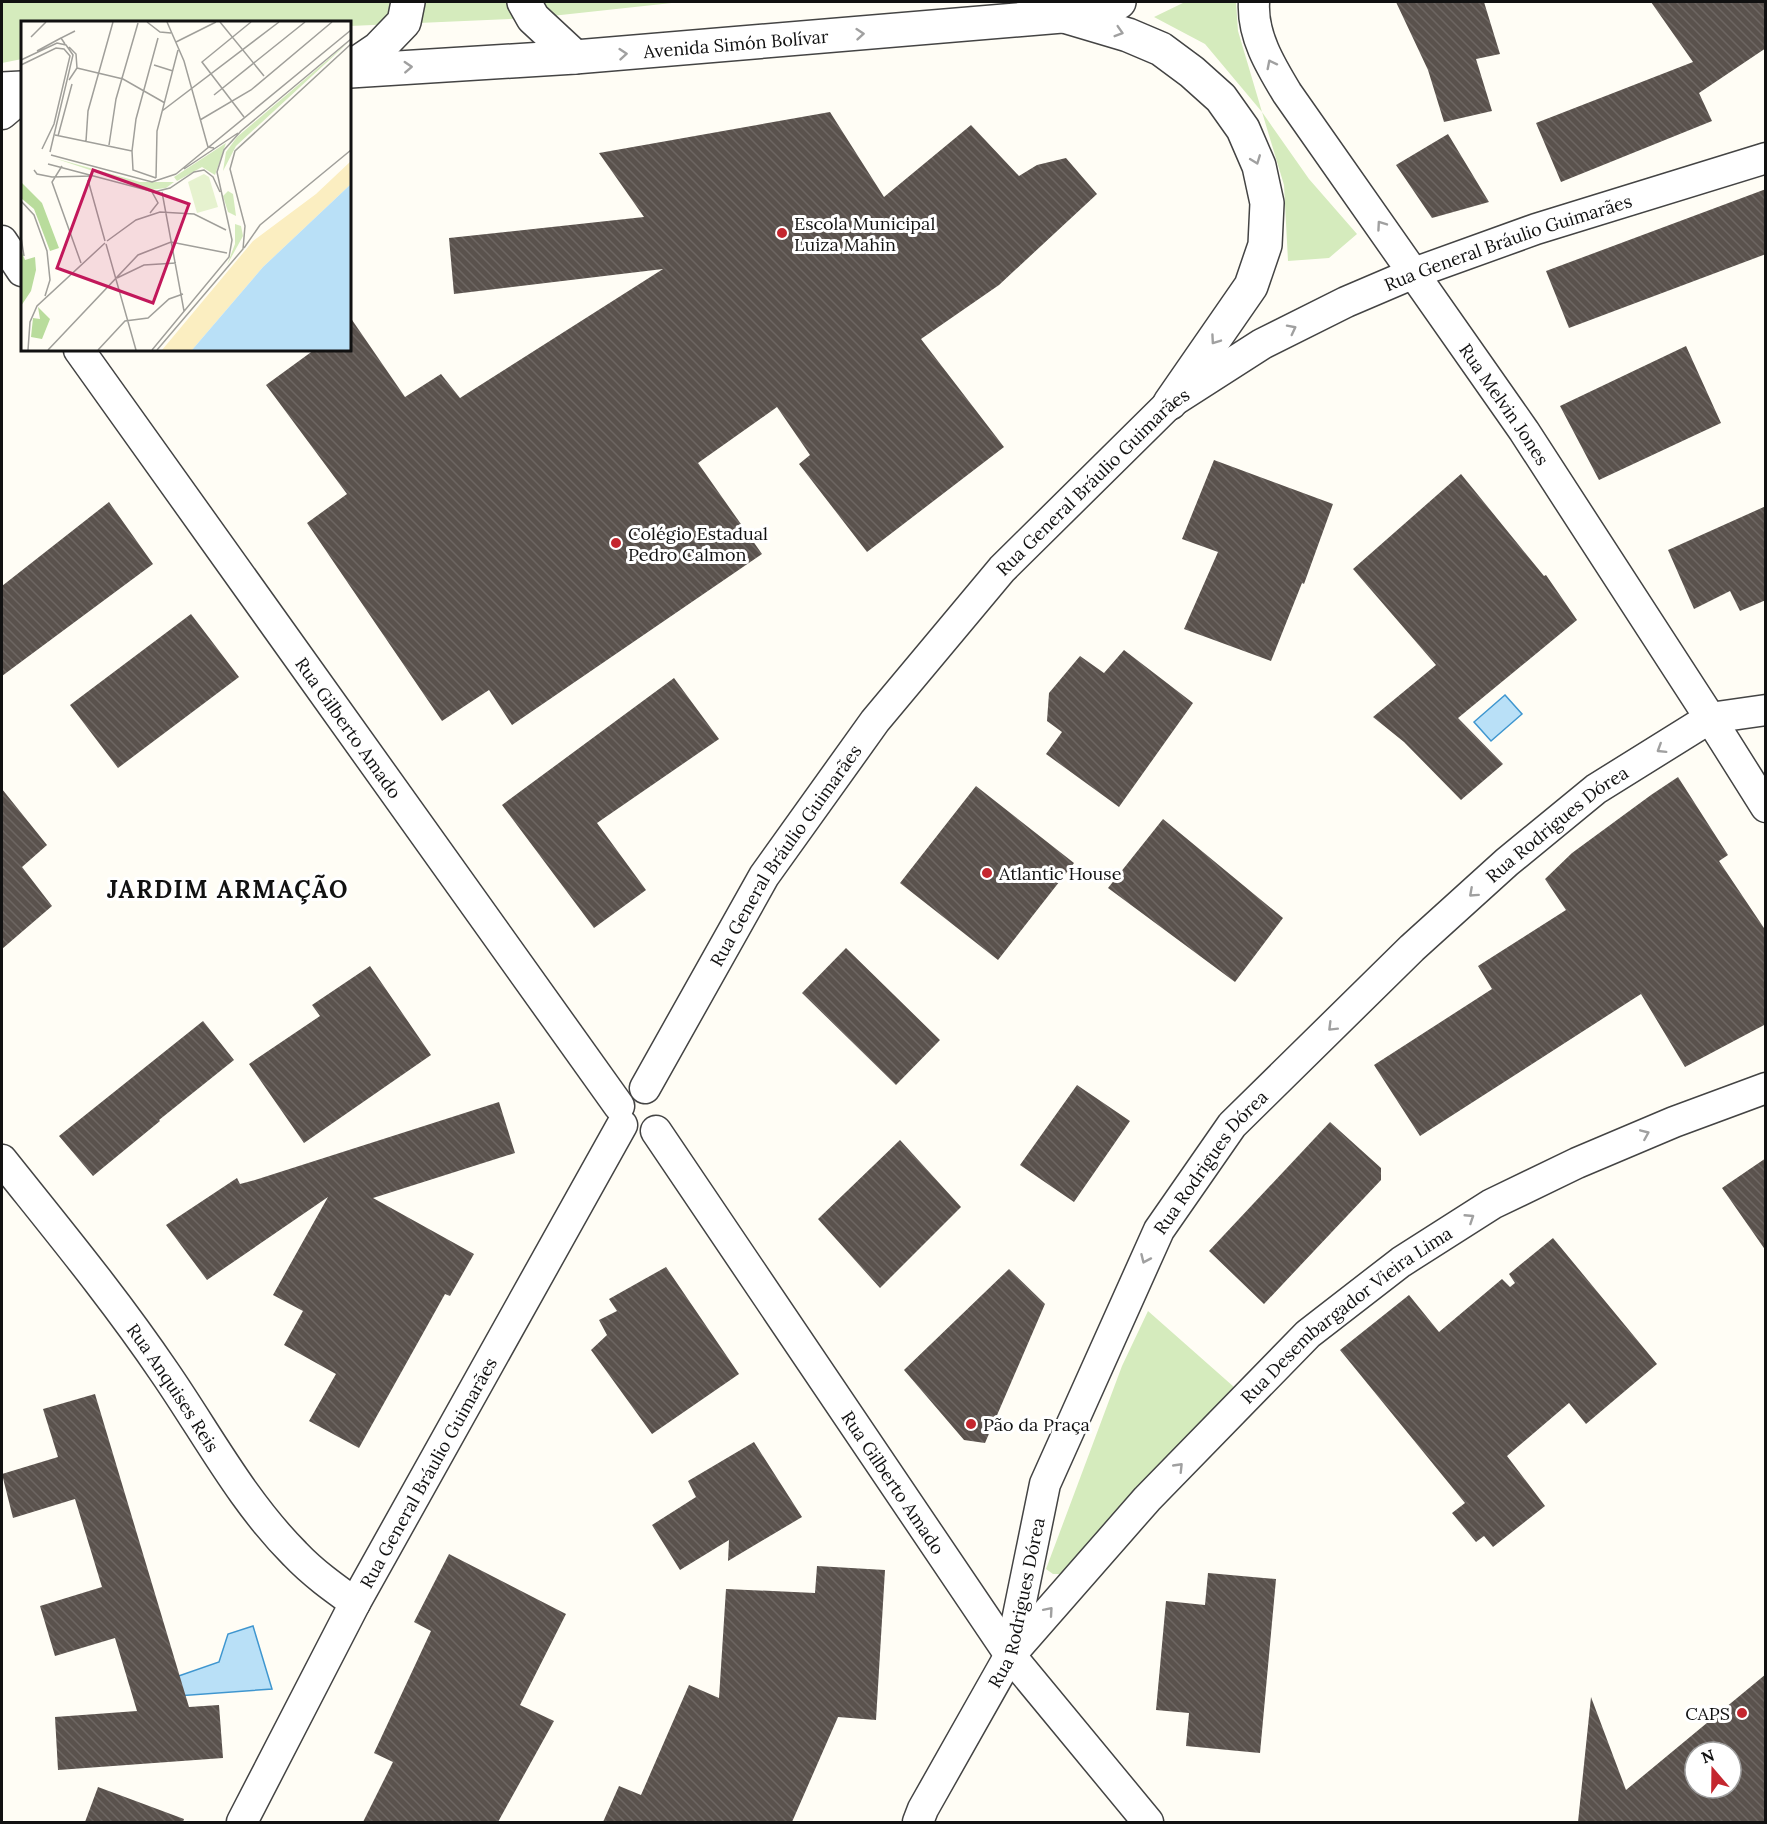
<svg xmlns="http://www.w3.org/2000/svg" width="1767" height="1824" font-family="Lora,serif">
  <style>
    .green { fill: #d5ebbd }
    .water { fill: #b9e0f7; stroke: #3f96cf; stroke-width: 1.5 }
    .building { fill: url(#building-back-hatch); fill-rule: evenodd }
    .lines { fill: none; stroke-linecap: round; stroke-linejoin: round }
    .minor-casing { stroke: #444; stroke-width: 33 }
    .tertiary-casing { stroke: #444; stroke-width: 36 }
    .minor { stroke: #fff; stroke-width: 30 }
    .tertiary { stroke: #fff; stroke-width: 33 }
    .oneway { stroke: #a0a0a0 }
    .poi-dot { fill: #c4262e; stroke: #fff; stroke-width: 2 }
    .labels { text-anchor: middle; dominant-baseline: central; stroke-width: 6; stroke-linejoin: round; paint-order: stroke }
    .street-label { font-size: 18px; fill: #111; stroke: #fff }
    .poi-label { font-size: 18px; fill: #111; stroke: #fff; text-anchor: start }
    .district-label { font-size: 24px; font-weight: bold; letter-spacing: 1.5px; fill: #111; stroke: #fff }
    .inset-road { fill: none; stroke: #a09f9a; stroke-width: 1.5 }
    .view { fill: #c2185b; fill-opacity: 0.15; stroke: #c2185b; stroke-width: 3 }
    .inset-edge { fill: none; stroke: #111; stroke-width: 3 }
  </style>
  <defs>
    <pattern id="building-back-hatch" width="6" height="6" patternUnits="userSpaceOnUse" patternTransform="scale(1.5)"><rect width="6" height="6" fill="#5a524d"/><path d="M-1 5l2 2M0 0l6 6M5-1l2 2" fill="none" stroke="#6d6662"/></pattern>
  </defs>
  <rect width="100%" height="100%" fill="#fffdf5"/>
  <path class="green" d="M 2,2 L 681,2 L 533,18 L 350,26 L 350,22 L 22,22 L 22,59 L 2,63 Z
    M 1185,2 L 1236,2 L 1238,31 L 1262,112 L 1309,179 L 1357,234 L 1329,258 L 1288,261 L 1284,185 L 1262,112 L 1205,44 L 1154,17 Z
    M 1148,1311 L 1234,1387 L 1063,1574 L 1053,1574 L 1046,1569 L 1122,1366 Z"/>
  <path class="water" d="M 1505,695 L 1522,714 L 1491,741 L 1474,722 Z
    M 253,1626 L 272,1689 L 177,1696 L 170,1679 L 219,1662 L 228,1634 Z"/>
  <path class="building" d="M 1396,2 L 1484,2 L 1500,54 L 1476,59 L 1492,111 L 1444,122 L 1428,70 Z
    M 1651,2 L 1766,2 L 1766,48 L 1699,93 L 1712,121 L 1561,182 L 1536,123 L 1693,62 Z
    M 830,112 L 884,197 L 971,125 L 1019,176 L 1037,165 L 1066,158 L 1097,194 L 999,285 L 921,339 L 1004,447 L 867,552 L 799,464 L 810,455 L 777,407 L 698,463 L 762,554 L 512,725 L 489,690 L 442,721 L 307,523 L 347,494 L 266,385 L 314,350 L 350,350 L 350,317 L 405,397 L 441,374 L 460,398 L 663,269 L 454,294 L 449,238 L 644,217 L 599,153 Z
    M 1448,134 L 1489,202 L 1432,218 L 1396,165 Z
    M 1766,189 L 1766,254 L 1569,328 L 1546,271 Z
    M 1686,346 L 1721,423 L 1599,480 L 1560,406 Z
    M 1214,460 L 1333,504 L 1304,584 L 1302,583 L 1271,661 L 1184,629 L 1218,552 L 1182,539 Z
    M 1461,474 L 1544,576 L 1546,575 L 1577,620 L 1458,718 L 1503,764 L 1461,800 L 1404,742 L 1373,717 L 1436,665 L 1353,569 Z
    M 109,502 L 153,564 L 2,676 L 2,586 Z
    M 1766,506 L 1766,600 L 1740,611 L 1730,591 L 1694,609 L 1668,550 Z
    M 191,614 L 239,677 L 118,768 L 70,705 Z
    M 1124,650 L 1193,703 L 1119,807 L 1046,754 L 1062,732 L 1047,721 L 1049,693 L 1080,656 L 1104,673 Z
    M 674,678 L 719,739 L 597,823 L 646,890 L 594,928 L 502,805 Z
    M 1678,777 L 1728,855 L 1719,861 L 1766,931 L 1766,1024 L 1685,1067 L 1641,994 L 1420,1136 L 1374,1065 L 1492,989 L 1478,966 L 1566,910 L 1545,879 L 1572,853 L 1651,795 Z
    M 976,786 L 1074,863 L 998,960 L 900,883 Z
    M 2,789 L 47,845 L 22,867 L 52,906 L 2,949 Z
    M 1163,819 L 1283,918 L 1235,982 L 1108,888 Z
    M 846,948 L 940,1040 L 896,1085 L 802,993 Z
    M 370,966 L 431,1055 L 304,1143 L 249,1064 L 320,1016 L 312,1005 Z
    M 203,1021 L 234,1060 L 159,1120 L 160,1121 L 93,1176 L 59,1136 Z
    M 1077,1085 L 1130,1121 L 1074,1202 L 1020,1165 Z
    M 499,1102 L 515,1153 L 373,1198 L 474,1254 L 450,1296 L 445,1294 L 359,1448 L 309,1421 L 336,1374 L 284,1345 L 303,1311 L 273,1295 L 328,1197 L 207,1280 L 166,1225 L 237,1178 L 240,1184 L 255,1180 Z
    M 1330,1122 L 1381,1168 L 1381,1180 L 1264,1304 L 1209,1251 Z
    M 900,1140 L 961,1207 L 880,1288 L 818,1219 Z
    M 1766,1158 L 1766,1251 L 1722,1188 Z
    M 1553,1238 L 1657,1364 L 1586,1424 L 1569,1403 L 1507,1456 L 1545,1506 L 1493,1547 L 1484,1536 L 1476,1542 L 1452,1513 L 1465,1503 L 1340,1350 L 1409,1295 L 1439,1332 L 1502,1279 L 1510,1287 L 1515,1283 L 1509,1274 Z
    M 666,1267 L 739,1374 L 652,1434 L 591,1350 L 607,1335 L 599,1320 L 617,1311 L 609,1299 Z
    M 1009,1269 L 1045,1304 L 985,1443 L 964,1440 L 904,1370 Z
    M 95,1394 L 189,1707 L 219,1705 L 223,1758 L 58,1770 L 55,1717 L 137,1711 L 115,1638 L 55,1656 L 40,1606 L 102,1587 L 75,1499 L 13,1518 L 2,1474 L 58,1457 L 43,1409 Z
    M 754,1442 L 802,1517 L 728,1561 L 729,1540 L 680,1570 L 652,1525 L 696,1497 L 688,1481 Z
    M 449,1554 L 566,1614 L 520,1705 L 554,1721 L 498,1822 L 363,1822 L 393,1762 L 374,1753 L 431,1631 L 414,1622 Z
    M 817,1566 L 885,1570 L 876,1720 L 838,1717 L 792,1822 L 603,1822 L 619,1786 L 641,1795 L 689,1685 L 719,1698 L 726,1589 L 815,1593 Z
    M 1208,1573 L 1276,1579 L 1260,1753 L 1186,1746 L 1189,1713 L 1156,1710 L 1166,1601 L 1205,1605 Z
    M 1766,1674 L 1766,1822 L 1578,1822 L 1591,1697 L 1626,1790 ZM 1695,1752 L 1731,1752 L 1731,1788 L 1695,1788 Z
    M 98,1787 L 184,1819 L 183,1822 L 85,1822 Z"/>
  <g class="lines">
    <g class="minor-casing">
      <g id="minor">
        <path id="s1" d="M 1254,2 C 1252,35 1270,65 1287,93 L 1524,431 L 1710,718 L 1766,807"/>
        <path d="M 2,114 L 22,97"/>
        <path d="M 2,241 L 22,271"/>
        <path id="s2" d="M 79,350 L 619,1106"/>
        <path id="s3" d="M 645,1088 L 764,876 L 875,721 L 1002,569 L 1170,403 L 1262,344 L 1346,302 L 1414,273 L 1536,229 L 1766,158"/>
        <path id="s4" d="M 656,1131 L 1010,1655 L 1148,1822"/>
        <path id="s5" d="M 2,1160 C 57,1229 115,1299 165,1373 C 207,1434 242,1501 295,1554 C 313,1573 334,1588 355,1603"/>
        <path id="s6" d="M 1012,1653 L 1147,1499 L 1308,1334 L 1401,1262 L 1492,1204 L 1577,1163 L 1674,1122 L 1766,1088"/>
        <path id="s7" d="M 242,1822 L 355,1603 L 622,1125"/>
        <path id="s8" d="M 918,1822 L 923,1809 L 1010,1655 L 1045,1484 L 1159,1230 L 1232,1125 L 1412,948 L 1507,862 L 1596,789 L 1710,718 L 1766,710"/>
      </g>
    </g>
    <g class="tertiary-casing">
      <g id="tertiary">
        <path d="M 524,2 L 533,18 L 575,57"/>
        <path d="M 1064,16 L 1128,35 L 1161,49 L 1192,72 L 1221,98 L 1243,129 L 1259,166 L 1267,203 L 1265,245 L 1251,286 L 1170,403"/>
        <path d="M 350,68 L 378,49 L 404,22 L 408,2"/>
        <path id="s9" d="M 350,71 L 575,57 L 1062,16 L 1119,2"/>
        <path d="M 2,89 L 22,88"/>
      </g>
    </g>
    <use href="#minor" class="minor"/>
    <use href="#tertiary" class="tertiary"/>
  </g>
  <defs><path id="oneway-chevron" d="M-2-3.5L2.5 0L-2 3.5" fill="none" stroke-width="1.6" stroke-linecap="round" stroke-linejoin="round" transform="scale(1.5)"/></defs>
  <g class="oneway">
    <use href="#oneway-chevron" transform="translate(1119 32) rotate(17)"/>
    <use href="#oneway-chevron" transform="translate(860 34) rotate(-5)"/>
    <use href="#oneway-chevron" transform="translate(623 54) rotate(-5)"/>
    <use href="#oneway-chevron" transform="translate(1271 64) rotate(-117)"/>
    <use href="#oneway-chevron" transform="translate(408 67) rotate(-3)"/>
    <use href="#oneway-chevron" transform="translate(1256 160) rotate(69)"/>
    <use href="#oneway-chevron" transform="translate(1381 225) rotate(-125)"/>
    <use href="#oneway-chevron" transform="translate(1292 329) rotate(-27)"/>
    <use href="#oneway-chevron" transform="translate(1215 340) rotate(125)"/>
    <use href="#oneway-chevron" transform="translate(1661 749) rotate(148)"/>
    <use href="#oneway-chevron" transform="translate(1473 893) rotate(138)"/>
    <use href="#oneway-chevron" transform="translate(1332 1027) rotate(135)"/>
    <use href="#oneway-chevron" transform="translate(1645 1134) rotate(-23)"/>
    <use href="#oneway-chevron" transform="translate(1470 1218) rotate(-33)"/>
    <use href="#oneway-chevron" transform="translate(1145 1259) rotate(114)"/>
    <use href="#oneway-chevron" transform="translate(1179 1467) rotate(-46)"/>
    <use href="#oneway-chevron" transform="translate(1049 1611) rotate(-49)"/>
  </g>
  <g class="poi-dot">
    <circle cx="782" cy="233" r="6"/>
    <circle cx="616" cy="543" r="6"/>
    <circle cx="987" cy="873" r="6"/>
    <circle cx="971" cy="1424" r="6"/>
    <circle cx="1742" cy="1713" r="6"/>
  </g>
  <g class="labels">
    <g class="street-label">
      <text stroke="none"><textPath href="#s9" startOffset="387">Avenida Simón Bolívar</textPath></text>
      <text stroke="none"><textPath href="#s3" startOffset="1244">Rua General Bráulio Guimarães</textPath></text>
      <text stroke="none"><textPath href="#s1" startOffset="478">Rua Melvin Jones</textPath></text>
      <text stroke="none"><textPath href="#s3" startOffset="758">Rua General Bráulio Guimarães</textPath></text>
      <text stroke="none"><textPath href="#s2" startOffset="464">Rua Gilberto Amado</textPath></text>
      <text stroke="none"><textPath href="#s8" startOffset="1215">Rua Rodrigues Dórea</textPath></text>
      <text stroke="none"><textPath href="#s3" startOffset="272">Rua General Bráulio Guimarães</textPath></text>
      <text stroke="none"><textPath href="#s8" startOffset="729">Rua Rodrigues Dórea</textPath></text>
      <text stroke="none"><textPath href="#s6" startOffset="477">Rua Desembargador Vieira Lima</textPath></text>
      <text stroke="none"><textPath href="#s5" startOffset="285">Rua Anquises Reis</textPath></text>
      <text stroke="none"><textPath href="#s7" startOffset="396">Rua General Bráulio Guimarães</textPath></text>
      <text stroke="none"><textPath href="#s4" startOffset="424">Rua Gilberto Amado</textPath></text>
      <text stroke="none"><textPath href="#s8" startOffset="243">Rua Rodrigues Dórea</textPath></text>
    </g>
    <g class="poi-label">
      <text x="794" y="223">Escola Municipal<tspan x="794" dy="21">Luiza Mahin</tspan></text>
      <text x="628" y="533">Colégio Estadual<tspan x="628" dy="21">Pedro Calmon</tspan></text>
      <text x="999" y="873">Atlantic House</text>
      <text x="983" y="1424">Pão da Praça</text>
      <text x="1730" y="1713" text-anchor="end">CAPS</text>
    </g>
    <g class="district-label">
      <text x="228" y="889">JARDIM ARMAÇÃO</text>
    </g>
  </g>
  <g transform="translate(21 21)">
    <rect width="330" height="330" fill="#fffdf5"/>
    <path d="M 330,19 L 215,125 L 202,150 L 205,131 L 216,116 ZM 205,122 L 194,154 L 181,146 L 156,160 L 153,156 ZM 33,137 L 119,161 L 153,161 L 145,167 L 129,169 ZM 207,170 L 212,173 L 215,195 L 207,191 L 202,175 ZM 214,203 L 220,205 L 222,215 L 206,244 L 214,223 Z" fill="#d5ebbd"/>
    <path d="M 0,161 L 21,182 L 38,227 L 29,230 L 13,188 L 0,177 ZM 0,229 L 4,239 L 14,236 L 15,249 L 10,270 L 0,285 ZM 17,286 L 29,298 L 21,318 L 10,316 L 12,297 L 19,298 Z" fill="#b9dc9c"/>
    <path d="M 330,140 L 330,163 L 242,246 L 171,329 L 141,329 L 232,220 L 295,173 Z" fill="#fbeec1"/>
    <path d="M 183,153 L 188,156 L 197,186 L 176,192 L 167,161 Z" fill="#e6f2cf"/>
    <path d="M 330,163 L 330,329 L 171,329 L 242,246 Z" fill="#b9e0f7"/>
    <path class="inset-road" d="M 126,1 L 139,11 L 150,12M 146,1 L 163,40 L 187,126 L 193,127M 199,1 L 243,55M 10,16 L 25,1M 155,21 L 195,1M 44,23 L 40,17 L 54,10M 16,30 L 40,17M 0,39 L 36,22 L 45,24 L 52,34 L 29,131M 0,44 L 35,27 L 43,28 L 49,35 L 33,103 L 21,128M 133,44 L 152,50M 56,47 L 102,58 L 144,82M 48,59 L 56,47 L 55,33 L 48,26M 193,74 L 284,1M 141,90 L 258,1M 223,96 L 181,41 L 230,1M 179,99 L 230,69 L 311,1M 34,114 L 111,130M 37,115 L 51,63M 65,120 L 67,90 L 92,1M 88,124 L 95,78 L 117,2M 30,134 L 131,161 L 155,153M 27,143 L 133,171 L 149,167 L 173,151 L 183,149 L 192,156 L 199,171M 41,145 L 31,161 L 60,242M 163,148 L 217,112M 13,149 L 16,153 L 31,156 L 71,155M 155,153 L 330,9M 135,157 L 112,149 L 111,130 L 115,98 L 137,17M 135,157 L 136,110 L 157,29M 67,159 L 84,220M 141,171 L 163,290M 0,180 L 13,194 L 26,230 L 29,259 L 24,275M 129,192 L 137,182 L 131,171M 0,216 L 3,235M 86,220 L 115,199 L 139,191 L 173,193 L 205,209M 85,223 L 115,329M 223,227 L 239,204 L 330,129M 96,257 L 123,244 L 155,242M 7,329 L 9,301 L 16,285 L 84,222M 27,329 L 117,234 L 150,221 L 206,232M 77,329 L 104,300 L 127,297 L 148,278 L 162,273M 131,329 L 208,236 L 211,219 L 196,151 L 203,129 L 220,110 L 330,18M 136,329 L 222,228 L 224,205 L 209,148 L 214,130 L 330,23"/>
    <path class="view" d="M 72,149 L 168,183 L 132,282 L 36,247 Z"/>
    <rect width="330" height="330" class="inset-edge"/>
  </g>
  <rect width="1767" height="1824" fill="none" stroke="#111111" stroke-width="6"/>
  <g transform="translate(1713 1770) rotate(340)"><circle r="28" fill="#ffffff" stroke="#a0a0a0" stroke-width="1.5"/>
  <path d="M0-4.5L10 22L0 15L-10 22Z" fill="#c4262e"/>
  <text y="-9" font-size="16" font-weight="bold" text-anchor="middle" fill="#111111">N</text>
  </g>
</svg>
